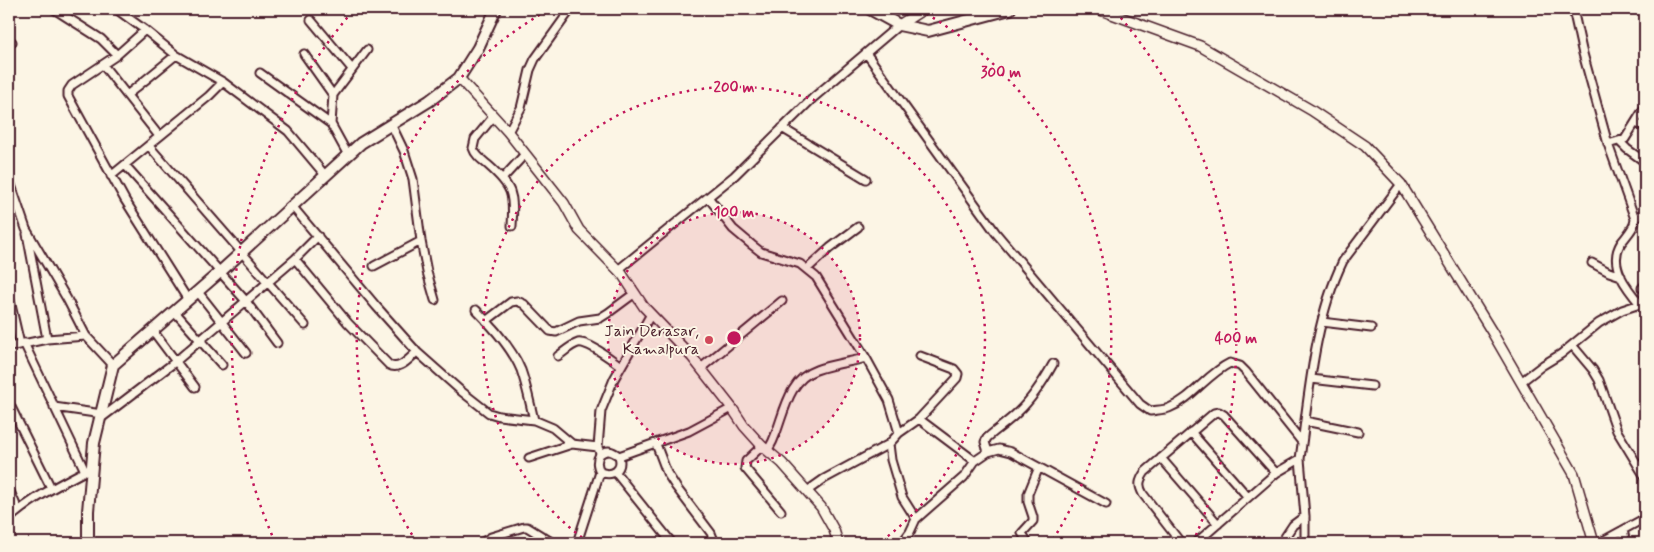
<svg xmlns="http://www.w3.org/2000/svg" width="1654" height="552" font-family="Mynerve,sans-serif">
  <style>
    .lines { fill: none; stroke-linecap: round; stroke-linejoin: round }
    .minor-casing { stroke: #4a1f2b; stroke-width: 11 }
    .tertiary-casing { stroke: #4a1f2b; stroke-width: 12 }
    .secondary-casing { stroke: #4a1f2b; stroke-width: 14 }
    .minor { stroke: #fcf5e5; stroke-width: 7 }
    .tertiary { stroke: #fcf5e5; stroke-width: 9 }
    .secondary { stroke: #fcf5e5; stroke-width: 10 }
    .ring { fill: none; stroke: #c2185b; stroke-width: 2.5; stroke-dasharray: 2.5 5 }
    .poi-dot { fill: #d1495b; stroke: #fcf5e5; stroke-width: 2 }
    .labels { text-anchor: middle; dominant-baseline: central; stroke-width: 4; stroke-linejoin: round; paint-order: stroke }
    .poi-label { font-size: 16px; fill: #4a1f2b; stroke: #fcf5e5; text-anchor: end }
    .centre { fill: #c2185b; stroke: #fcf5e5; stroke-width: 2.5 }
    .ring-label { font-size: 15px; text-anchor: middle; font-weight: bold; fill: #c2185b; stroke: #fcf5e5; stroke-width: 4; stroke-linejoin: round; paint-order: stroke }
  </style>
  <rect width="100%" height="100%" fill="#fcf5e5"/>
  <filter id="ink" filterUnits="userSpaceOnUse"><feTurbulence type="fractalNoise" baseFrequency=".02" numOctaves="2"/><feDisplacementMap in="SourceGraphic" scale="10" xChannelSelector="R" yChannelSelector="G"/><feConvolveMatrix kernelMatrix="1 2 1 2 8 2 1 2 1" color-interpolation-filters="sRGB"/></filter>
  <g filter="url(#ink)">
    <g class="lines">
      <g class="minor-casing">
        <path id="minor" d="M 54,9 L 101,39 L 117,55
          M 116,9 L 145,30 L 176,55 L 223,82 L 288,131 L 325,175
          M 1573,9 L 1582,50 L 1608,144 L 1635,219 C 1635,228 1626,236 1621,243 C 1606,267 1631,293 1645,310
          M 311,20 L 352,69
          M 145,30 L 117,55 L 72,85 L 68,91 L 68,96 L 125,200 L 188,300
          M 9,41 L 12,42
          M 866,53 L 996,233 L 1140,404 L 1150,411 C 1156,410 1164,410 1169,408 C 1193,398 1207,374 1230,363 L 1240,366 L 1246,372 L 1302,442
          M 304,54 L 333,95
          M 103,65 L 159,136
          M 260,73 L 331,124 L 348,155
          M 127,95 L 176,55
          M 493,117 L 475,139 L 473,148 C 475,155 482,160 488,165 C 513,187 514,194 512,226
          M 1636,123 L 1645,127
          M 331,124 L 333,95 L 367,50
          M 391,124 L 404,151 L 413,179 L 421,241 L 427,272 L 435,300
          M 782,128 L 866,179
          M 508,132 L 521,108 L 530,70 L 535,59 L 571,9
          M 1620,142 L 1627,149 L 1645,162
          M 1608,144 L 1625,139 L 1645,107
          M 149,146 L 305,325
          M 125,165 L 245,300 L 277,343
          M 111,176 L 209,96 L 223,82
          M 503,178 L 525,154
          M 9,179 L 26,229 L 67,299 L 86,336
          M 708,197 L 733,229 L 752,245 L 761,252 L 800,264 L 816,277 L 866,358 L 889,400 L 899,433 L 889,444 L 891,460 L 902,497 L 916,519 L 910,532 L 902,543
          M 292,206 L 376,306 L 417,352 L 461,391 L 489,413 L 499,416 L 534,420 L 553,428 L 572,444 L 598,447
          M 1635,219 L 1645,212
          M 27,234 L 47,339
          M 295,259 L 348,323 L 389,365 C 400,371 409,358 417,352
          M 1592,263 L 1609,272 L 1621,276
          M 374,266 L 421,241
          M 807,269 L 830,248 L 858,227
          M 618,270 L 734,176 L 813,98 L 899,25
          M 1642,288 L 1645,285
          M 198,292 L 246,353
          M 9,296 L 20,344
          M 476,310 C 493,327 512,348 521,370 C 527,387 530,404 534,420
          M 175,312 L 222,365
          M 486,321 L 511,302 L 517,301 L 524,304 L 550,331 L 556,332 L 579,321 L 600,318 L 608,313 L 635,293
          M 1322,322 L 1371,328
          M 153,331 L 195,387
          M 24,343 L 85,471 L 92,469
          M 1572,345 L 1593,370 L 1599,380 L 1617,431 L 1645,477
          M 9,347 L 47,339 L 86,336 L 113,365
          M 558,356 C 564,352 571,345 578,343 C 588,341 612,360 621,366
          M 701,368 L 782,301
          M 1311,379 L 1372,386
          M 1521,382 L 1543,365 L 1561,354 L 1599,323 L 1622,310 L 1640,304
          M 9,403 L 51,488
          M 54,407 L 102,414
          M 100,419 L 175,362 L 295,259 L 318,236
          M 919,419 L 975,461
          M 1305,421 L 1358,432
          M 1191,432 L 1248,497
          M 899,433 L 919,419 L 957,378 L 958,374 L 954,369 L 920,356
          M 656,444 L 667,473 L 676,487 L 711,533 L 713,538 L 712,543
          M 762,446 L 746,461 L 745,468 L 781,511
          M 768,450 C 771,445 774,439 776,433 C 785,409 790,379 816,370 C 832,364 850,362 866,358
          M 988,452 L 985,442 L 987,438 C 997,429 1008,422 1018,412 C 1033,398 1043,382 1053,364
          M 600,454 C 608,449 612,451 619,456
          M 529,458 L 572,444
          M 1161,458 L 1218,524
          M 1300,459 L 1305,516 L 1305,543
          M 600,472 C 597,465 596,461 600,454 L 598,447 L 601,411 L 614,379 L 651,314
          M 616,473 L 672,543
          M 9,489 L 18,510
          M 807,491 L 824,479 L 889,444
          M 9,519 C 31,499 58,485 85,471
          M 916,519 L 964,477 L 975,461 L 988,452 L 999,449 L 1011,452 L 1106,504
          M 1623,530 L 1626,543
          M 481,543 L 491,537 L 524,527 L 527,527 L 553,543
          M 577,543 L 600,472 C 613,477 623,470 619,456 L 689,431 L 732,408
          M 1028,543 L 1022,533 L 1033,521 L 1033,517 L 1028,502 L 1028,494 L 1039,467
          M 1181,543 L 1143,494 C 1138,485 1139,481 1145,472 L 1214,413 L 1219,412 L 1224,415 L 1276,473
          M 1196,543 L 1276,473 L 1300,459 C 1309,394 1314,321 1343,261 L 1401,184
          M 1281,543 L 1293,525 L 1305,516
          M 1599,543 L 1645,518"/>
      </g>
      <g class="tertiary-casing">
        <path id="tertiary" d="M 1098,9 L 1200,46 L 1311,110 L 1365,146 L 1401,184 L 1492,332 L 1574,474 L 1594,543
          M 899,25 L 924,9
          M 459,78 L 508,132 L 564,203 L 579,230 L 622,274 L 644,307 L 692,357 L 732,408 L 744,426 L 762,446 L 782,463 L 821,507 L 834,530 L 838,543"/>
      </g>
      <g class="secondary-casing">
        <path id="secondary" d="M 870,9 L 899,25 L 928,31 L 1010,9
          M 88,543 L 88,511 L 94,443 L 113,365 L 220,272 L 361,143 L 429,101 L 459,78 L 478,48 L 496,9"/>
      </g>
      <use href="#minor" class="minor"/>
      <use href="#tertiary" class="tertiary"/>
      <use href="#secondary" class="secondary"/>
    </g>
  </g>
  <circle cx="734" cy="338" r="126" fill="#c2185b" fill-opacity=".12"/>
  <g class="ring">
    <circle cx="734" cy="338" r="126"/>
    <path d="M588 542A251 251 0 1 1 880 542"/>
    <path d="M416 541A377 377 0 0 1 548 10M920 10A377 377 0 0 1 1052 541"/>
    <path d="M275 542A502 502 0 0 1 352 12M1116 12A502 502 0 0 1 1193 542"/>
  </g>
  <circle class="poi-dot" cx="709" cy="340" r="5"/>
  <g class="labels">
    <g class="poi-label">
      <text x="699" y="331">Jain Derasar,<tspan x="699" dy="18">Kamalpura</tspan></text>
    </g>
  </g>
  <circle cx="734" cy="338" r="8" class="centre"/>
  <g class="ring-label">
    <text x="1001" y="77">300 m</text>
    <text x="734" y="92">200 m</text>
    <text x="734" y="217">100 m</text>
    <text x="1236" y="343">400 m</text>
  </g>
  <rect width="1654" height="552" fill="none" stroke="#fcf5e5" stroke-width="30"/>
  <rect x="15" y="15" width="1624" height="522" fill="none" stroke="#4a1f2b" stroke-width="2" filter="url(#ink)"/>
</svg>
